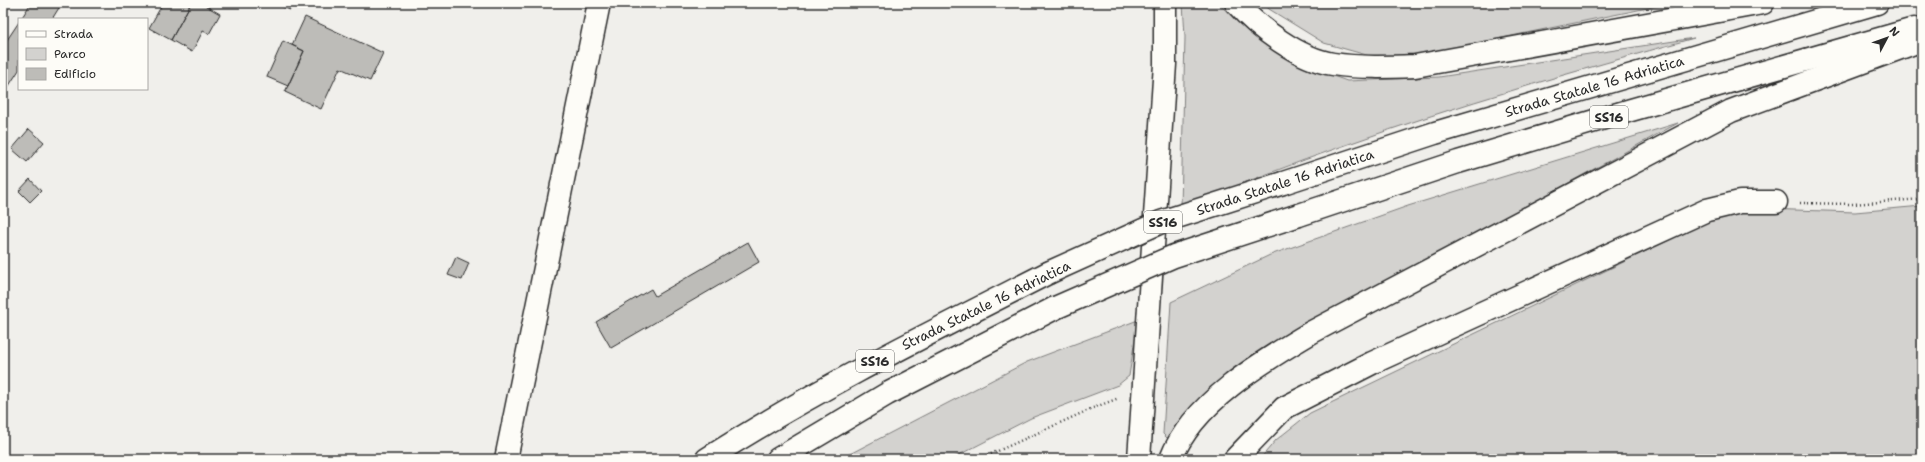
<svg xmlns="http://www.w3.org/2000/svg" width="1925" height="462" font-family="'Shantell Sans',sans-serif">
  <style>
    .green { fill: #d3d2cf; stroke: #7f7e7d }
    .building { fill: #bdbcb8; stroke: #2b2b2b }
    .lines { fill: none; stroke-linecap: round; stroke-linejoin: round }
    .minor-casing { stroke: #2b2b2b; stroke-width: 25 }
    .major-casing { stroke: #2b2b2b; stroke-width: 25 }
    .highway-casing { stroke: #2b2b2b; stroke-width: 25 }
    .path { stroke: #2b2b2b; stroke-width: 2.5; stroke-dasharray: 1 3; stroke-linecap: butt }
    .minor { stroke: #fdfcf7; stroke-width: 22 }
    .major { stroke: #fdfcf7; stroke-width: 22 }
    .highway { stroke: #fdfcf7; stroke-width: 22 }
    .highway-bridge-casing { stroke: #2b2b2b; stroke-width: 25; stroke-linecap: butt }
    .highway-bridge { stroke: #fdfcf7; stroke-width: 22 }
    .labels { text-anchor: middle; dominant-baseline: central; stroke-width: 3.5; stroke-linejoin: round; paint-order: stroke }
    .shield { fill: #fdfcf7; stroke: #6a6a68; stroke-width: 1 }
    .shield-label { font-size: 13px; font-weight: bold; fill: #2b2b2b }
    .street-label { font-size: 14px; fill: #2b2b2b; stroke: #fdfcf7 }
  </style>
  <rect width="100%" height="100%" fill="#f0efeb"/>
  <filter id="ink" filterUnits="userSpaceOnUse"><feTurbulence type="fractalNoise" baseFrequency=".025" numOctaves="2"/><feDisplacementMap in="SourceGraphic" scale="8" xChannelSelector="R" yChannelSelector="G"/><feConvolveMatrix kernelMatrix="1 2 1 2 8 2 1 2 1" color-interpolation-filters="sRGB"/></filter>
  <g filter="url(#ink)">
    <path class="green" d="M 1183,3 L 1218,3 L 1246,30 L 1291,61 L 1347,81 L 1439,77 L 1694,38 C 1635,55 1575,71 1517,89 C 1403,123 1291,163 1181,208 L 1185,37 Z
      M 1262,3 L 1672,3 L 1419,55 L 1370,56 L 1324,43 L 1269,9 Z
      M 1678,123 L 1457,244 L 1167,438 L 1163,434 L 1171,302 L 1270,255 L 1408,206 Z
      M 1922,206 L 1922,459 L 1260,459 L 1276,440 L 1310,413 L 1717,217 L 1764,209 L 1855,212 Z
      M 1138,320 L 1129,376 L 1118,385 L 1031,418 L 951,459 L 840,459 L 1027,362 Z"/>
    <path class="building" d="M 31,3 L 62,3 L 52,19 L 21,19 Z
      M 163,3 L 191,3 L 171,40 L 149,28 Z
      M 191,3 L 201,3 L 220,14 L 209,34 L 203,31 L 192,52 L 171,40 Z
      M 273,3 L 292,3 L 290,10 Z
      M 305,17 L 383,53 L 370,81 L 340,68 L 321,109 L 285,92 L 304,51 L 292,45 Z
      M 19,22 L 19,70 L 3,95 L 3,46 Z
      M 283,41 L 304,51 L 288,86 L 267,77 Z
      M 29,129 L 44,142 L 27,162 L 12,149 Z
      M 30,179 L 41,191 L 30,202 L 19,191 Z
      M 748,242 L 759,262 L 611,348 L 596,322 L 651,289 L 655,296 Z
      M 456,257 L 469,263 L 462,280 L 448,275 Z"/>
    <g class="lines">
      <g class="minor-casing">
        <path id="minor" d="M 1235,459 L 1284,408 L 1372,363 L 1707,210 L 1740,202 L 1776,202"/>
      </g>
      <g class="major-casing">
        <path id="major" d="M 506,459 L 599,3
          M 1139,459 L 1165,64 L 1165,3"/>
      </g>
      <g class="highway-casing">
        <g id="highway">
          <path d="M 1236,3 C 1258,28 1299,59 1333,64 C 1360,68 1388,67 1415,66 L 1763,3"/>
          <path id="s1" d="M 1283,183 L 1435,133 L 1877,3"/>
          <path d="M 1299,215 L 1458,162 L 1631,110 L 1914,29"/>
          <path d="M 707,459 C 816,389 932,332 1048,273"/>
          <path d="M 778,459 L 887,394 L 1055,308"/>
          <path d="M 1171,459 C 1192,403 1263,361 1312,332 L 1731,111 L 1922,40"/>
        </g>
      </g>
      <path class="path" d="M 1800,203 L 1852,204 L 1922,199
        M 980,459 L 1093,408 L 1119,398"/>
      <use href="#minor" class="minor"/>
      <use href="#major" class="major"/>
      <use href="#highway" class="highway"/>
      <g class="highway-bridge-casing">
        <path id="highway-bridge" d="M 1048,273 L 1161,222 L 1283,183
          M 1055,308 L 1174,256 L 1299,215"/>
      </g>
      <use href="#highway-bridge" class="highway-bridge"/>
    </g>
  </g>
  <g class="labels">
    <g class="shield">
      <rect x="1590" y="106" width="38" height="22" rx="3"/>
      <rect x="1144" y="211" width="38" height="22" rx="3"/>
      <rect x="856" y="350" width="38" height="22" rx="3"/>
    </g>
    <g class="shield-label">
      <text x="1609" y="117">SS16</text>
      <text x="1163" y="222">SS16</text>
      <text x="875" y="361">SS16</text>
    </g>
    <g class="street-label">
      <text stroke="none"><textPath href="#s1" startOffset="326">Strada Statale 16 Adriatica</textPath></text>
      <text transform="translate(1285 182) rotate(-18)">Strada Statale 16 Adriatica</text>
      <text transform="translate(986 305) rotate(-26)">Strada Statale 16 Adriatica</text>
    </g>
  </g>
  <rect width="1925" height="462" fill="none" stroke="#fdfcf7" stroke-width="16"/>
  <rect x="8" y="8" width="1909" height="446" fill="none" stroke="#2b2b2b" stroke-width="1.5" filter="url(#ink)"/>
  <rect x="18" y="18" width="130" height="72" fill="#fdfcf7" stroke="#a9a8a5"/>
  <rect x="26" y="31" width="20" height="6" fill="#fdfcf7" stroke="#a9a8a5"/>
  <text x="54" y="38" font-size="12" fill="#2b2b2b">Strada</text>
  <rect x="26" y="48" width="20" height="12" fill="#d3d2cf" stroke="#a9a8a5"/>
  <text x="54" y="58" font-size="12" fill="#2b2b2b">Parco</text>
  <rect x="26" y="68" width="20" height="12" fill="#bdbcb8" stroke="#a9a8a5"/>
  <text x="54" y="78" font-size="12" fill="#2b2b2b">Edificio</text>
  <g transform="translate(1887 38) rotate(49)" stroke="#fdfcf7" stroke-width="3" paint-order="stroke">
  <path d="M0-3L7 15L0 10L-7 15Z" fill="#2b2b2b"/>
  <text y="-6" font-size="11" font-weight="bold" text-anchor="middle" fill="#2b2b2b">N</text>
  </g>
</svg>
